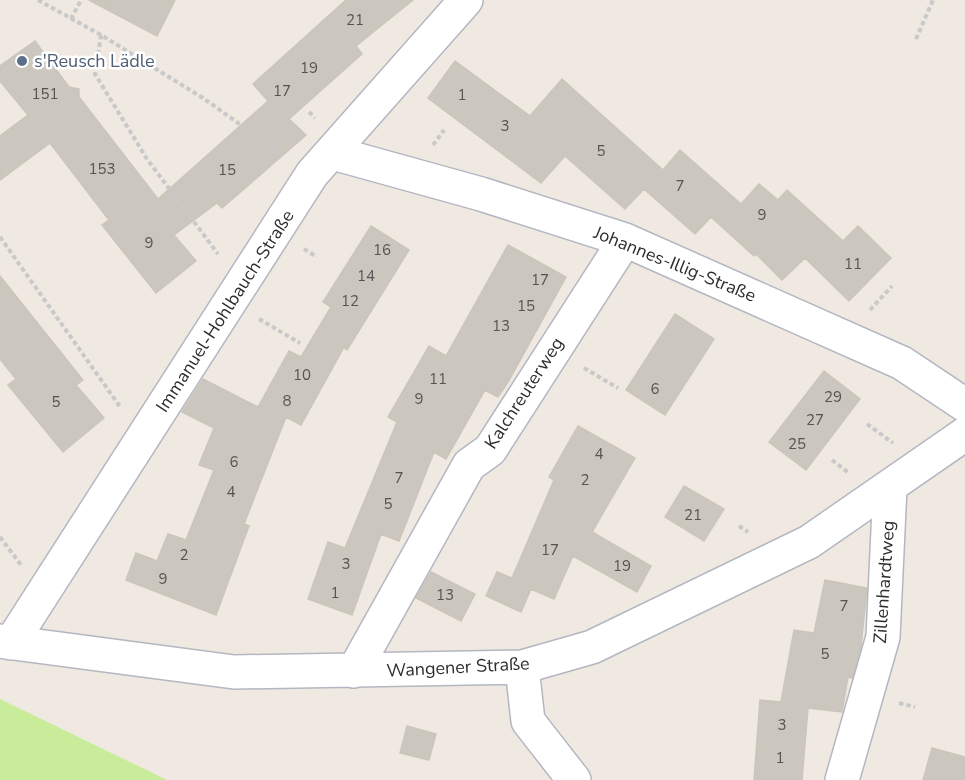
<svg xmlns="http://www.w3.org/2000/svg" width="965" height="780" font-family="'Nunito Sans',sans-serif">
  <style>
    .pitch { fill: #c9ec9a }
    .building { fill: #cbc7bf; stroke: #cbc5ba; stroke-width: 1.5 }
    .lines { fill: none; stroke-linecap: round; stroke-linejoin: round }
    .minor-casing { stroke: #b4b7c1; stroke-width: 36 }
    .path { stroke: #c9c9c9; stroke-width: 4; stroke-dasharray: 4.5 3; stroke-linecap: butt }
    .minor { stroke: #fff; stroke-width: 33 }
    .service-dot { fill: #5c6f8a; stroke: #fff; stroke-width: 2 }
    .labels { text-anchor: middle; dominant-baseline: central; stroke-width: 5; stroke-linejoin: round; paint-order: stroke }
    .number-label { font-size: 15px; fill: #555452 }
    .service-label { font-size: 18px; fill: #4e5e75; stroke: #fff; text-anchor: start }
    .street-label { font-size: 18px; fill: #2e2e2e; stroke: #fff }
  </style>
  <rect width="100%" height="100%" fill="#efe9e1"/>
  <path class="pitch" d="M 0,699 L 167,780 L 0,780 Z"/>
  <path class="building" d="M 89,0 L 175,0 L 157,36 Z
    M 346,0 L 413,0 L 356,46 L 362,54 L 289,119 L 306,135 L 222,208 L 217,203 L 174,235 L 196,261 L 156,293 L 102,225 L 109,220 L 50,143 L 0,180 L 0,136 L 28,115 L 0,81 L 0,66 L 35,41 L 69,87 L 79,89 L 79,97 L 158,199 L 268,101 L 253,84 Z
    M 455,61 L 530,116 L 562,79 L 663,170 L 680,150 L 741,204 L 759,184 L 778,200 L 787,190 L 843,241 L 858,226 L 891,258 L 849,301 L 805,258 L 782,280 L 756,254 L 754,256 L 711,217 L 695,234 L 644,189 L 625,209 L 565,156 L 541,183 L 428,98 Z
    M 371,226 L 409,250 L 347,350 L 344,347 L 301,425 L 286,417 L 244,524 L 249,526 L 216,615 L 126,580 L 136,553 L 157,561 L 168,534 L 186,540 L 214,470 L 199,465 L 214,428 L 182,412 L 203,379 L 258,407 L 289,351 L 301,357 L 331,307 L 323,302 Z
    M 508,245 L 566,277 L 508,382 L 498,397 L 485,390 L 446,459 L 434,452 L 399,541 L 381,534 L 352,615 L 308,599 L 328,542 L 345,548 L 397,422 L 388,417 L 429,346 L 446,356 Z
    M 0,276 L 83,380 L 76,385 L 104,418 L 63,452 L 8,385 L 16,379 L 0,359 Z
    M 675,314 L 714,339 L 665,415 L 626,390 Z
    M 824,371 L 860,399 L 806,470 L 769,442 Z
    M 578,426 L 635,458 L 592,532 L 651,566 L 637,592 L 573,556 L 554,599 L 531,589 L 521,612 L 486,596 L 497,572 L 512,578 L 554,480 L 549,477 Z
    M 684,486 L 724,509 L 704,541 L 665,517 Z
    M 431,572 L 475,594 L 461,621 L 416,598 Z
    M 825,580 L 867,588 L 861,646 L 852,678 L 848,677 L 842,712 L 808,708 L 802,780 L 754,780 L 760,700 L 781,702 L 794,630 L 814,633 Z
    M 407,726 L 436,734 L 429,760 L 400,753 Z
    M 932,748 L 965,757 L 965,780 L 923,780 Z"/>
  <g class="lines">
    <g class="minor-casing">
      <path id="minor" d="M 333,153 L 481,194 L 625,240 L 902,363 L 965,405
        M 0,641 L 234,672 L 522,667 L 592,647 L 809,542 L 965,434
        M 11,643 L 312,174 L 466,0
        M 522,667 L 528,721 L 574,780
        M 354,671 L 469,465 L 490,450 L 625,240
        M 842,780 L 883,637 L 890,487"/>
    </g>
    <path class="path" d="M 38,0 L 101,35 L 203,98 L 283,155
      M 71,19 L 81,0
      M 101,35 L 95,74 L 147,159 L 218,254
      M 916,39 L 933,0
      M 309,112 L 315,118
      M 433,145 L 444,130
      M 0,237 L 121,408
      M 304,249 L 317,257
      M 870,310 L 892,286
      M 259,319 L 300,343
      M 584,368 L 618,388
      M 867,424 L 893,443
      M 832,460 L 849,473
      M 739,526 L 748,532
      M 0,537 L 21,565
      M 899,703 L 915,707"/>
    <use href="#minor" class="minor"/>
  </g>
  <circle class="service-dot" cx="22" cy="61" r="6"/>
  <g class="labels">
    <g class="number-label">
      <text x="355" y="20">21</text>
      <text x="309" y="68">19</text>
      <text x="282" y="91">17</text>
      <text x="45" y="94">151</text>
      <text x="462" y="95">1</text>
      <text x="505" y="126">3</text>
      <text x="601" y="151">5</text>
      <text x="102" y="169">153</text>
      <text x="227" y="170">15</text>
      <text x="680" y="186">7</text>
      <text x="762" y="215">9</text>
      <text x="149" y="243">9</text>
      <text x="382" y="250">16</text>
      <text x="853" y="264">11</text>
      <text x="366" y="276">14</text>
      <text x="540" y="280">17</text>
      <text x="350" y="301">12</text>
      <text x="526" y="306">15</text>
      <text x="501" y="326">13</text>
      <text x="302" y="375">10</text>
      <text x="438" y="379">11</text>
      <text x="655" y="389">6</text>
      <text x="833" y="397">29</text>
      <text x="419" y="399">9</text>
      <text x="287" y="401">8</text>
      <text x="56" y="402">5</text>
      <text x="815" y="420">27</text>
      <text x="797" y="444">25</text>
      <text x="599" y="454">4</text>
      <text x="234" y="462">6</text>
      <text x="399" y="478">7</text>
      <text x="585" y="480">2</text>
      <text x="231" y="492">4</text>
      <text x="388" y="504">5</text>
      <text x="693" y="515">21</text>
      <text x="550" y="550">17</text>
      <text x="184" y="555">2</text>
      <text x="346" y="564">3</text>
      <text x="622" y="566">19</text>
      <text x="163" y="579">9</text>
      <text x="335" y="593">1</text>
      <text x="445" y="595">13</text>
      <text x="844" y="606">7</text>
      <text x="825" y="654">5</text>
      <text x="782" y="725">3</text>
      <text x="780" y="758">1</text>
    </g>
    <g class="service-label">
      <text x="34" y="61">s'Reusch Lädle</text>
    </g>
    <g class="street-label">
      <text transform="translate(675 264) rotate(22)">Johannes-Illig-Straße</text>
      <text transform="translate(225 311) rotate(-57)">Immanuel-Hohlbauch-Straße</text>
      <text transform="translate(524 393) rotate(-57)">Kalchreuterweg</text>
      <text transform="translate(884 582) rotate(-86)">Zillenhardtweg</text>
      <text transform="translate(458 667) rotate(-3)">Wangener Straße</text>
    </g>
  </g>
</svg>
